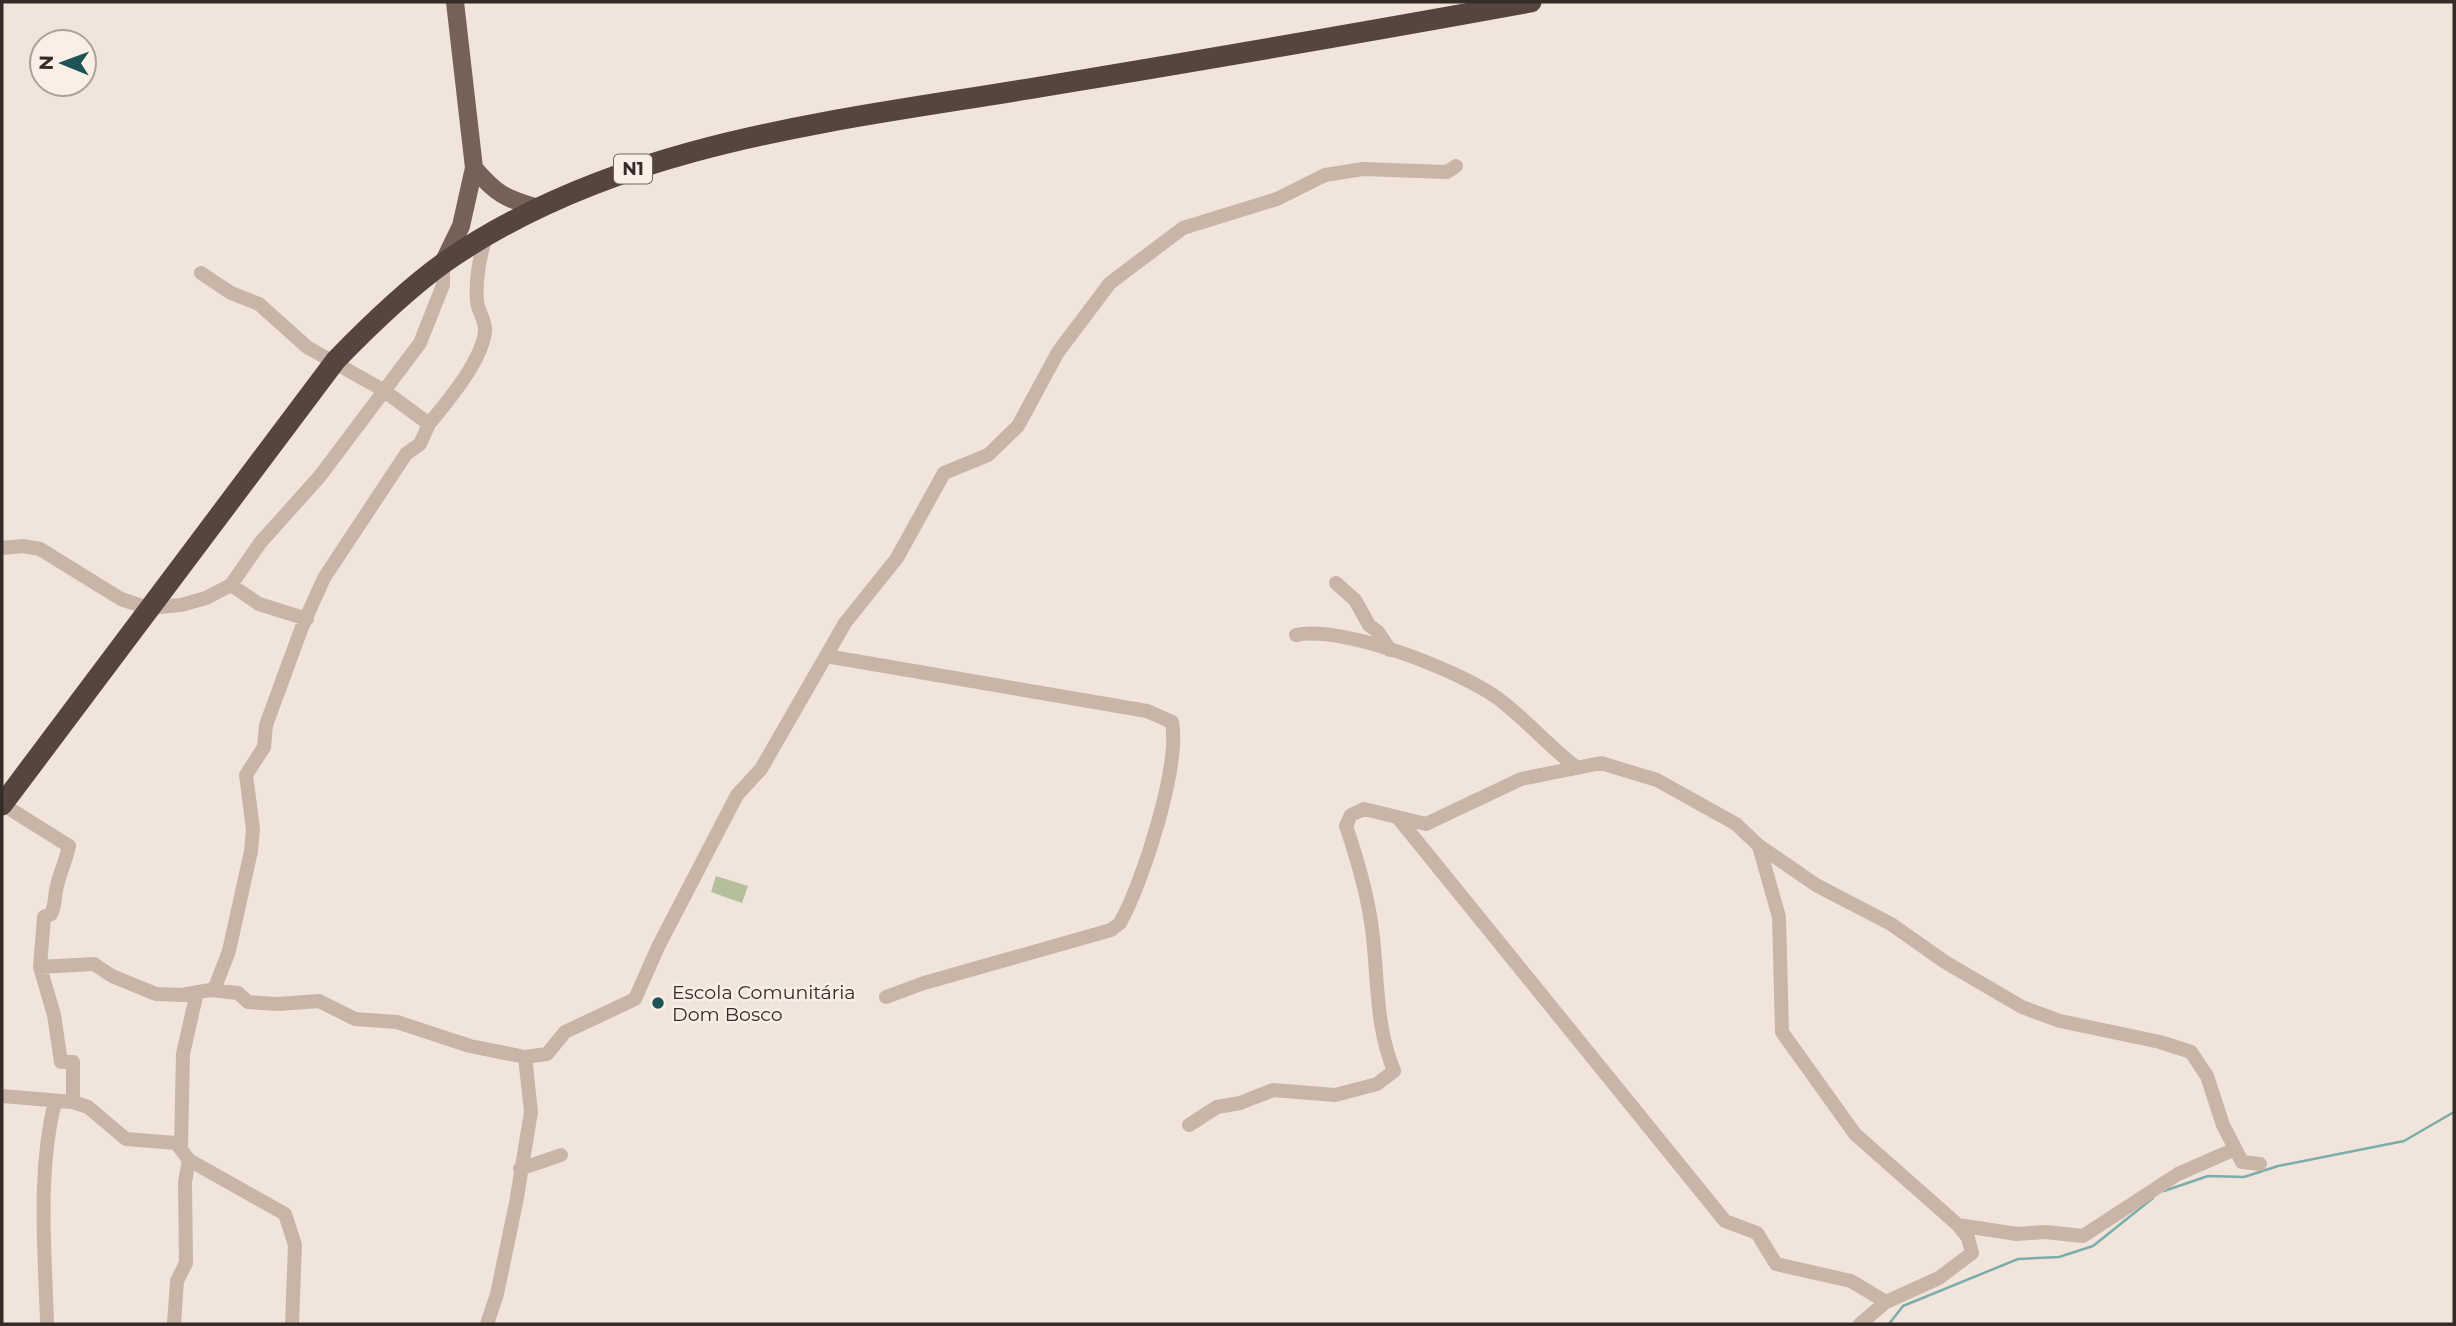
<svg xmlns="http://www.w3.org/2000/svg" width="2456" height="1326" font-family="Montserrat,sans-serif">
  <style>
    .grass { fill: #b5bf9b }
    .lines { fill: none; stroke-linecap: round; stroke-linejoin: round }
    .stream { stroke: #7badac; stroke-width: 2.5 }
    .minor { stroke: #c8b5a7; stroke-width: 14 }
    .major { stroke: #766159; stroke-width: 18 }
    .highway { stroke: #56453f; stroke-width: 21 }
    .poi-dot { fill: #1e5455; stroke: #f9efe7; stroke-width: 2.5 }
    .labels { text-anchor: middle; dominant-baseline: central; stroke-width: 5; stroke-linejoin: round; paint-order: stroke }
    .shield { fill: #f9efe7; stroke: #706661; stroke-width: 2 }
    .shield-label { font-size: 18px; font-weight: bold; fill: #352b27 }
    .poi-label { font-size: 19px; fill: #352b27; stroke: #f9efe7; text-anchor: start }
  </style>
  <rect width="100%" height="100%" fill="#f1e5db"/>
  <path class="grass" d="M 716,876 L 748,886 L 742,903 L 711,892 Z"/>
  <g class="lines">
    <path class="stream" d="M 2164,1191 L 2208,1176 L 2244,1177 L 2278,1166 L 2404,1141 L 2454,1112
      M 1889,1324 L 1903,1306 L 2018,1259 L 2059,1257 L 2093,1246 L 2153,1198"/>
    <path class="minor" d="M 201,273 L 231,293 L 259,304 L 307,347 L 383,390 L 429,424 L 420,444 L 406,454 L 324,578 L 302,627 L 266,725 L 264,747 L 246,775 L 253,829 L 251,851 L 229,951 L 214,990
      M 429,424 C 448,401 481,362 485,332 C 486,320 478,312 477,301 C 475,281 480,255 486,237
      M 2,548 L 23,546 L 40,549 L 121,599 L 148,608 L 181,605 L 206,598 L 231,585 L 260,543 L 320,476 L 420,343 L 443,285 L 443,263
      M 1336,583 L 1355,600 L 1369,625 L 1378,632 L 1390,650
      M 231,585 L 259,604 L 307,619
      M 1296,635 C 1342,624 1469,673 1505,704 C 1530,724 1551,748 1577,768
      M 826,656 L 1147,711 L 1172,722 C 1180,767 1143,882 1120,923 L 1111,930 L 924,983 L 886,997
      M 2,804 L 69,846 C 66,861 60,872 57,886 C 54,896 56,904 51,914 L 44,917 L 40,967
      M 1399,819 L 1725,1221 L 1757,1233 L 1776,1264 L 1851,1281 L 1886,1302
      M 1759,846 L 1779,917 L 1782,1032 L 1855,1134 L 1958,1225 L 2017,1234 L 2045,1232 L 2083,1236 L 2178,1174 L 2235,1149
      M 2,1096 L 73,1102 L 88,1107 L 126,1139 L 176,1143 L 189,1160 L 185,1182 L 186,1263 L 177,1281 L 174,1324
      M 73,1102 L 73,1062 L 61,1062 L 54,1015 L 40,967 L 94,964 L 112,976 L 156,994 L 182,995 L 210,990 L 238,993 L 248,1002 L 278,1004 L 319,1001 L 355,1019 L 397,1022 L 470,1046 L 525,1057 L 547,1054 L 565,1032 L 635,999 L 658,947 L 737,795 L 761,769 L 845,623 L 897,558 L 944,473 L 988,455 L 1018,426 L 1058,352 L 1110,283 L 1183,228 L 1277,199 L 1325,175 L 1363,169 L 1447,172 L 1456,166
      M 1189,1125 L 1217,1107 L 1240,1103 L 1273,1090 L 1335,1095 L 1377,1084 L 1394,1071 C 1376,1027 1378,984 1373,937 C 1369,900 1358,861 1346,826 L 1351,815 L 1364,809 L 1426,824 L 1521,779 L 1601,763 L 1657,780 L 1736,824 L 1758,845 L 1816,885 L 1891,924 L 1945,962 L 2022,1007 L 2060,1021 L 2160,1042 L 2191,1052 L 2207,1076 L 2223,1125 L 2242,1162 L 2260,1164
      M 181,1148 L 183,1054 L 197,992
      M 189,1160 L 285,1214 L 295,1245 L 292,1324
      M 520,1169 L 561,1155
      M 47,1324 C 45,1250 37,1174 55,1101
      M 487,1324 L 497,1294 L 516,1203 L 531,1112 L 525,1057
      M 1860,1324 L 1886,1302 L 1939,1278 L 1972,1253 L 1968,1238 L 1958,1225"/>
    <path class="major" d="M 474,168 C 496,194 506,199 538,208
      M 443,263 L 461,226 L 474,168 L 455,2"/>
    <path class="highway" d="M 2,805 L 336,360 C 369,326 406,290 445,262 C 619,141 837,121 1040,87 C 1203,60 1367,32 1531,2"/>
  </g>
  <circle class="poi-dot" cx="658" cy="1003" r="7"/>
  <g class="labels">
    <rect class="shield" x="614" y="154.5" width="38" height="29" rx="5"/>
    <g class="shield-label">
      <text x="633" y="169">N1</text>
    </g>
    <g class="poi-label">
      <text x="672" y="992">Escola Comunitária<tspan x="672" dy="22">Dom Bosco</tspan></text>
    </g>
  </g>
  <rect width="2456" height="1326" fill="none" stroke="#352b27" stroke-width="7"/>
  <g transform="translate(63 63) rotate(271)"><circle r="33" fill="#f9efe7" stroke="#aba19a" stroke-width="2"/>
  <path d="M0-5L12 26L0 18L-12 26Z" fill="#1e5455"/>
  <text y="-10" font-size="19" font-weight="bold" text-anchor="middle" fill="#352b27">N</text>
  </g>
</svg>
